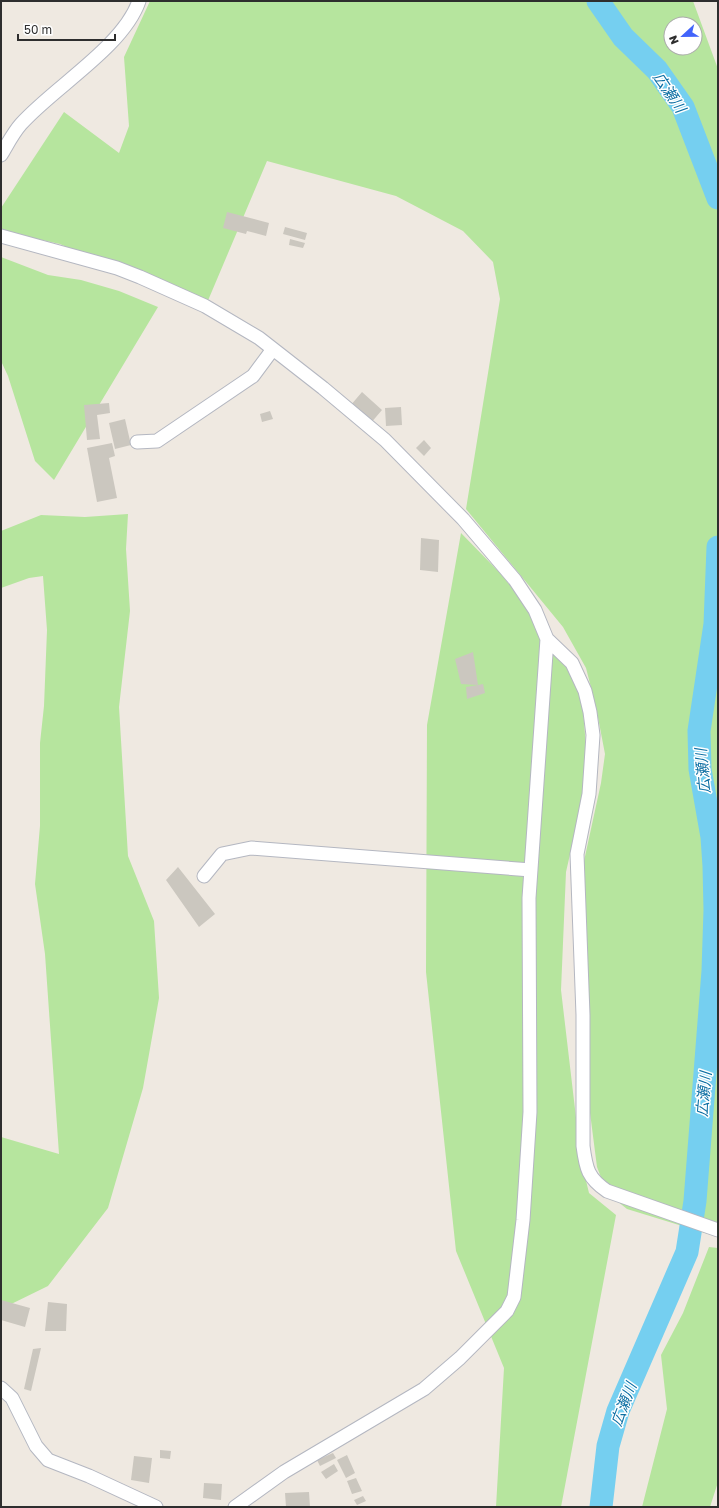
<svg xmlns="http://www.w3.org/2000/svg" width="719" height="1508" font-family="'Golos Text','Noto Sans JP',sans-serif">
  <style>
    .green { fill: #b6e59e; fill-rule: evenodd }
    .lines { fill: none; stroke-linecap: round; stroke-linejoin: round }
    .river { stroke: #75cff0; stroke-width: 23 }
    .building { fill: #cbc7bf }
    .minor-casing { stroke: #b4b7c1; stroke-width: 15 }
    .minor { stroke: #fff; stroke-width: 13 }
    .labels { text-anchor: middle; dominant-baseline: central; stroke-width: 3; stroke-linejoin: round; paint-order: stroke }
    .water-label { font-size: 15px; font-style: italic; fill: #0d6fa3; stroke: #fff }
  </style>
  <rect width="100%" height="100%" fill="#efe9e1"/>
  <path class="green" d="M 150,1 L 693,1 L 718,69 L 718,1237 L 627,1209 L 607,1193 L 597,1167 L 585,1074 L 584,861 L 601,783 L 605,754 L 596,707 L 586,668 L 563,627 L 466,509 L 500,299 L 493,262 L 463,231 L 396,196 L 267,161 L 204,310 L 60,244 L 1,231 L 1,208 L 64,112 L 119,153 L 129,126 L 124,57 ZM 671,24 L 695,24 L 695,48 L 671,48 Z
    M 1,257 L 48,275 L 81,280 L 119,291 L 158,307 L 54,480 L 35,461 L 8,376 L 1,361 Z
    M 128,514 L 126,549 L 130,611 L 119,707 L 128,856 L 154,921 L 159,998 L 143,1088 L 108,1208 L 48,1286 L 1,1309 L 1,1137 L 59,1154 L 45,954 L 35,884 L 40,826 L 40,743 L 44,706 L 47,630 L 43,576 L 29,578 L 1,588 L 1,531 L 41,515 L 85,517 Z
    M 461,533 L 500,573 L 556,641 L 582,694 L 588,775 L 566,872 L 561,990 L 581,1160 L 589,1193 L 616,1215 L 561,1507 L 496,1507 L 504,1368 L 456,1251 L 426,972 L 427,725 Z
    M 709,1247 L 718,1248 L 718,1482 L 710,1507 L 642,1507 L 667,1409 L 661,1355 L 683,1313 Z"/>
  <g class="lines">
    <path class="river" d="M 598,1 L 623,37 L 657,70 L 683,107 L 718,198
      M 601,1507 L 608,1446 L 618,1411 L 687,1252 L 695,1201 L 713,971 L 715,910 L 714,866 L 712,837 L 700,769 L 699,731 L 715,624 L 718,547"/>
  </g>
  <path class="building" d="M 227,212 L 269,223 L 266,236 L 247,231 L 246,234 L 223,228 Z
    M 285,227 L 307,233 L 305,240 L 283,234 Z
    M 290,239 L 305,243 L 303,248 L 289,245 Z
    M 362,392 L 382,410 L 370,424 L 350,406 Z
    M 109,403 L 110,413 L 97,415 L 100,439 L 87,440 L 84,405 Z
    M 401,407 L 402,425 L 386,426 L 385,408 Z
    M 270,411 L 273,419 L 262,422 L 260,414 Z
    M 125,419 L 131,445 L 115,449 L 109,423 Z
    M 424,440 L 431,448 L 424,456 L 416,448 Z
    M 112,443 L 115,456 L 109,458 L 117,498 L 97,502 L 87,448 Z
    M 421,538 L 439,540 L 438,572 L 420,570 Z
    M 473,652 L 478,685 L 483,684 L 485,693 L 467,699 L 466,687 L 478,685 L 461,684 L 455,659 Z
    M 178,867 L 215,914 L 199,927 L 166,880 Z
    M 1,1300 L 30,1308 L 25,1327 L 1,1320 Z
    M 48,1302 L 67,1304 L 66,1331 L 45,1331 Z
    M 41,1348 L 31,1391 L 24,1389 L 33,1349 Z
    M 160,1450 L 171,1451 L 170,1459 L 160,1458 Z
    M 333,1453 L 336,1458 L 320,1466 L 317,1460 Z
    M 347,1455 L 355,1473 L 346,1478 L 337,1460 Z
    M 134,1456 L 152,1458 L 149,1483 L 131,1480 Z
    M 334,1464 L 338,1471 L 326,1479 L 321,1472 Z
    M 356,1478 L 362,1491 L 352,1494 L 347,1481 Z
    M 204,1483 L 222,1484 L 221,1500 L 203,1498 Z
    M 309,1492 L 310,1507 L 286,1507 L 285,1493 Z
    M 363,1496 L 366,1501 L 357,1505 L 354,1500 Z"/>
  <g class="lines">
    <g class="minor-casing">
      <path id="minor" d="M 1,155 C 7,145 13,133 21,124 C 54,87 123,47 139,1
        M 1,236 L 117,268 L 140,277 L 205,306 L 259,338 L 323,388 L 385,440 L 463,519 L 515,580 L 535,610 L 547,639 L 572,663 L 585,691 L 590,712 L 593,735 L 589,794 L 577,854 L 583,1015 L 583,1146 C 586,1169 588,1178 607,1191 L 718,1230
        M 137,442 L 157,441 L 253,376 L 273,349
        M 204,876 L 222,854 L 251,848 L 531,870
        M 1,1388 L 12,1398 L 36,1446 L 48,1460 L 89,1476 L 156,1507
        M 235,1507 L 284,1472 L 424,1389 L 460,1358 L 507,1311 L 514,1297 L 523,1220 L 530,1112 L 529,898 L 547,639"/>
    </g>
    <use href="#minor" class="minor"/>
  </g>
  <g class="labels">
    <g class="water-label">
      <text transform="translate(670 92) rotate(56)">広瀬川</text>
      <text transform="translate(702 771) rotate(-95)">広瀬川</text>
      <text transform="translate(703 1094) rotate(-85)">広瀬川</text>
      <text transform="translate(623 1404) rotate(-69)">広瀬川</text>
    </g>
  </g>
  <rect width="719" height="1508" fill="none" stroke="#2e2e2e" stroke-width="4"/>
  <g transform="translate(683 36) rotate(248)"><circle r="19" fill="#ffffff" stroke="#ababab"/>
  <path d="M0-3L7 15L0 10L-7 15Z" fill="#4264fb"/>
  <text y="-6" font-size="11" font-weight="bold" text-anchor="middle" fill="#2e2e2e">N</text>
  </g>
  <path d="M18 34v6h97v-6" fill="none" stroke="#2e2e2e" stroke-width="2"/>
  <text x="24" y="34" font-size="12" fill="#2e2e2e" stroke="#ffffff" stroke-width="3" paint-order="stroke">50 m</text>
</svg>
